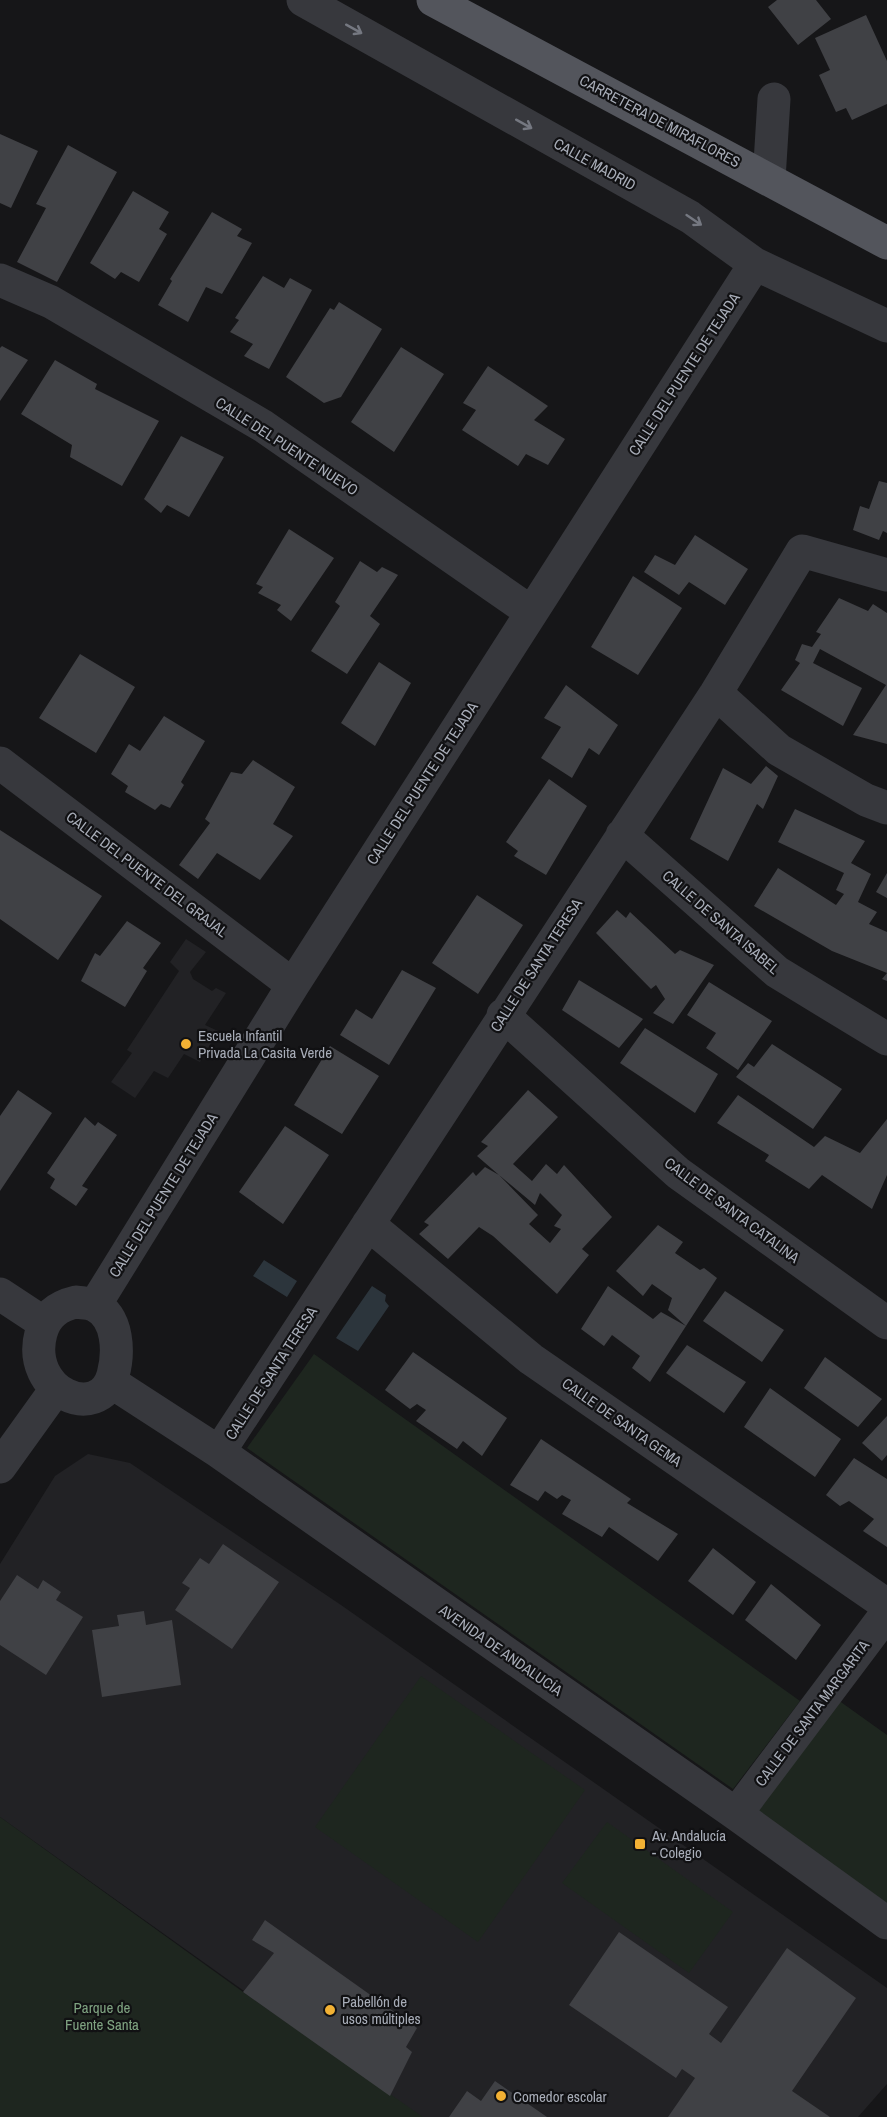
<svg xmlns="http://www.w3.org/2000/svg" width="887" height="2117" viewBox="0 0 887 2117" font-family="'Archivo Narrow',sans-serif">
	<rect width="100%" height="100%" fill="#161618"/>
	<path fill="#222225" d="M186,939L206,952L190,972L193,979L212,991L216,988L226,993L205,1025L218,1031L200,1062L184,1054L168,1078L154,1071L135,1098L111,1082L132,1053L127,1050L179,971L170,962Z
		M88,1454L130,1463L341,1605L887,1988V2084L858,2117H421L0,1817V1564L55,1476Z"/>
	<path fill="#1e261f" d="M314,1354L800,1701L733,1789L247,1448Z
		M421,1676L585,1790L478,1942L315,1827Z
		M838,1700L887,1735V1908L756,1814Z
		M0,1817L243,1992L423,2117H0Z
		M607,1822L733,1912L689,1973L562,1883Z"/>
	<path fill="#2c353c" d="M264,1260L297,1281L287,1297L253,1276Z
		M372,1286L386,1295L385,1301L389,1306L358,1351L336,1338Z"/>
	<path fill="#404145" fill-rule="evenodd" d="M777,0H816L831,19L798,45L768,7Z
		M866,15L887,61V104L852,120L846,108L836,112L819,75L830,70L815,38Z
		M0,134L38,151L11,208L0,203Z
		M68,145L117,172L57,282L17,262L46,208L36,204Z
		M133,191L169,212L159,229L167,234L139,282L121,272L115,279L90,263Z
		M212,212L242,229L237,236L252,243L222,294L206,287L188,322L158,305L172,281L170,279Z
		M263,276L284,288L290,278L312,290L269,369L244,356L253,344L230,332L239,320L235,318Z
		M339,302L382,329L341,397L324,403L286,377L330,308L334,310Z
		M2,346L28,360L0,401V348Z
		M401,347L444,374L394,452L351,422Z
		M55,360L97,384L95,389L159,421L122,486L70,457L72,445L21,414Z
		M488,366L548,406L534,420L565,439L548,465L526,454L518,466L462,430L476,410L463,403Z
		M181,436L224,457L189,517L167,505L161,513L144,499Z
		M879,481L887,483V533L883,531L879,540L853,530L860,506L869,509Z
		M289,529L334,558L291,621L277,610L281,605L258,593L263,587L256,584Z
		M695,535L748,569L725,605L689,582L679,595L644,572L655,555L675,565Z
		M360,561L377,572L382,567L398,575L370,616L380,624L347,674L311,651L340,606L335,602Z
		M633,576L682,608L638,675L591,647Z
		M839,598L868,611L873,604L887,613V744L853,735L886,685L820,649L813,663L862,688L843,726L781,690L800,663L795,660L802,644L812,647L821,634L816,632Z
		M80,654L135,687L96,753L39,718Z
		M379,662L411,683L375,746L341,723Z
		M566,685L618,725L599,755L589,748L572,778L541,758L561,727L544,718Z
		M164,716L205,741L181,782L184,785L170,808L161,804L155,810L125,792L128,786L111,774L129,744L140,751Z
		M253,760L295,787L273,824L293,836L260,880L217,853L198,879L179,865L210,823L205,819L231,772L242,774Z
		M766,766L778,776L763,809L757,804L728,861L690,839L723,768L751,784Z
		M549,779L587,806L546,875L514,856L518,851L506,842Z
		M795,809L865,841L851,863L871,874L858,902L877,912L869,924L887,932V981L882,979L887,973L832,951L754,906L778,868L836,905L844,894L836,890L844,873L778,842Z
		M0,830L102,896L58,960L0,919Z
		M887,873V898L876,892Z
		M477,895L523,925L478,994L432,963Z
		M617,910L626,918L630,912L675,954L680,950L714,965L673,1024L653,1013L665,999L656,985L651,989L596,933Z
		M127,921L161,943L143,968L147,971L125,1007L81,981L95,953L100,956Z
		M402,970L436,988L389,1065L340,1035L356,1009L372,1019Z
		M579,980L643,1019L619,1048L562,1010Z
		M709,982L772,1021L738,1070L706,1048L716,1033L687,1015Z
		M645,1028L718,1074L695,1113L620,1063Z
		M772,1044L842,1089L813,1129L736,1077L748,1063L754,1067Z
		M330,1046L379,1076L342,1134L294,1105Z
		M18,1090L52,1113L0,1191V1116Z
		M528,1090L558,1117L513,1164L532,1181L546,1164L557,1174L564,1165L612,1217L582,1249L589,1255L557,1294L493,1236L479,1227L448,1259L419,1234L429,1225L424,1222L473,1172L476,1176L485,1167L499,1175L477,1156L488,1146L481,1142ZM499,1175L535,1205L540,1193L562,1215L554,1226L561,1229L550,1243L529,1224L538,1215Z
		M738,1095L814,1147L825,1136L860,1153L887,1119V1175L872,1209L822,1175L809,1189L765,1161L769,1155L717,1123Z
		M85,1117L95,1126L98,1122L117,1135L82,1186L88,1189L76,1206L50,1188L55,1179L47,1173Z
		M285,1126L329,1155L283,1224L239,1192Z
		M658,1225L683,1242L675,1253L700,1270L704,1268L717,1278L686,1326L668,1310L672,1298L652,1284L643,1296L616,1271Z
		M608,1286L653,1319L661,1312L686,1326L650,1382L632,1368L640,1356L612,1335L604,1346L581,1329Z
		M725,1291L784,1330L762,1362L703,1321Z
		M687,1345L746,1382L724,1413L666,1373Z
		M413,1352L507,1418L482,1456L463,1441L457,1449L416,1421L426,1410L417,1404L410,1409L385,1390Z
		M825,1357L882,1399L858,1427L804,1388Z
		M770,1388L841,1439L815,1477L744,1427Z
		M887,1416V1455L882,1461L862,1443Z
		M541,1439L631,1499L627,1503L678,1534L658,1561L609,1527L602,1537L562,1514L571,1500L562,1495L557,1499L545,1491L538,1501L510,1485Z
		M854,1458L887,1479V1547L863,1531L874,1519L849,1501L840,1506L826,1495Z
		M223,1544L279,1582L232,1649L175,1610L190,1588L182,1583L200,1558L209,1564Z
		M713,1548L756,1582L733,1615L688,1581Z
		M17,1575L38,1589L43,1580L61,1592L56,1600L83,1617L46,1675L0,1645V1601Z
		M771,1584L821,1625L796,1660L745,1620Z
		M144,1611L146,1625L172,1620L181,1685L102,1697L92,1630L119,1626L117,1615Z
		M265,1920L417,2028L406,2047L412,2052L390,2096L243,1992L274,1953L252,1940Z
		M619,1932L728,2007L709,2034L721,2043L787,1948L856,1998L792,2091L830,2117H668L695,2078L682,2069L676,2078L569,2005Z
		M495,2081L547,2117H449L467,2091L481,2101Z"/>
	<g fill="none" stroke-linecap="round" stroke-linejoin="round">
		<path stroke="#37383d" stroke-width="33" d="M303,0L690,217L755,264L887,326
			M769,179L774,99
			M0,280L51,302L263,426L531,612
			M716,693L779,750L866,800L887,808
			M0,763L293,985
			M622,835L777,972L887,1039
			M503,1015L678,1173L887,1323
			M368,1224L531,1359L887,1605
			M0,1294L44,1323
			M76,1302C82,1303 89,1303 94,1305C119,1317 119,1353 113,1375C99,1424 25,1392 41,1333C46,1314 59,1306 76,1302Z
			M95,1305L293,985L755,264
			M111,1382L219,1452L736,1814L887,1923
			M219,1452L716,693L802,551L887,575
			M0,1467L56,1389
			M736,1814L887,1613"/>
		<path stroke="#53555c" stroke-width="33" d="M433,0L887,243"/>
	</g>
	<defs><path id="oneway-shaft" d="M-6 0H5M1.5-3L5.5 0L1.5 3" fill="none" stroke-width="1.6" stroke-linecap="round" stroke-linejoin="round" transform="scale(1.5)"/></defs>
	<g stroke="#757881">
		<use href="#oneway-shaft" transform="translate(354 29) rotate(29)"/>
		<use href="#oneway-shaft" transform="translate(524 124) rotate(29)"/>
		<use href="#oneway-shaft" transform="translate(694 220) rotate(34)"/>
	</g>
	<g fill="#f2b134" stroke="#111113" stroke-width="2">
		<circle cx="186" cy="1044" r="6"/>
		<rect x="634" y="1838" width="12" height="12" rx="3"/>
		<circle cx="330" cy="2010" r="6"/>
		<circle cx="501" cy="2096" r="6"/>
	</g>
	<g text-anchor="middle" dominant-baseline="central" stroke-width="4.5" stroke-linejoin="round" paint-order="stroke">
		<g font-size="15" fill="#a8adb8" stroke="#111113">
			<text transform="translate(660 121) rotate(28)">CARRETERA DE MIRAFLORES</text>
			<text transform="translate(595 164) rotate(29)">CALLE MADRID</text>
			<text transform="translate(684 374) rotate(-57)">CALLE DEL PUENTE DE TEJADA</text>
			<text transform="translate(287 446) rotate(33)">CALLE DEL PUENTE NUEVO</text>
			<text transform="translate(422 783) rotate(-57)">CALLE DEL PUENTE DE TEJADA</text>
			<text transform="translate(147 874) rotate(37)">CALLE DEL PUENTE DEL GRAJAL</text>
			<text transform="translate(721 922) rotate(41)">CALLE DE SANTA ISABEL</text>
			<text transform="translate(536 965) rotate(-57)">CALLE DE SANTA TERESA</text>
			<text transform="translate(163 1195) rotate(-58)">CALLE DEL PUENTE DE TEJADA</text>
			<text transform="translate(732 1210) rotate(37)">CALLE DE SANTA CATALINA</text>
			<text transform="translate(271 1373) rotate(-57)">CALLE DE SANTA TERESA</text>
			<text transform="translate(622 1422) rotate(35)">CALLE DE SANTA GEMA</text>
			<text transform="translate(501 1650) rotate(35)">AVENIDA DE ANDALUCÍA</text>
			<text transform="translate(812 1713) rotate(-53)">CALLE DE SANTA MARGARITA</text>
		</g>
		<g font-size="15" fill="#a8adb8" stroke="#111113" text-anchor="start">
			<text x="198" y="1035">Escuela Infantil<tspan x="198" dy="17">Privada La Casita Verde</tspan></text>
			<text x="652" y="1835">Av. Andalucía<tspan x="652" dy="17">- Colegio</tspan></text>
			<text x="342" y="2001">Pabellón de<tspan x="342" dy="17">usos múltiples</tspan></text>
			<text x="513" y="2096">Comedor escolar</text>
		</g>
		<g font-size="15" fill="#7fa381" stroke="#111113">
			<text x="102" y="2007">Parque de<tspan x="102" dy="17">Fuente Santa</tspan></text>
		</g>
	</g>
</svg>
